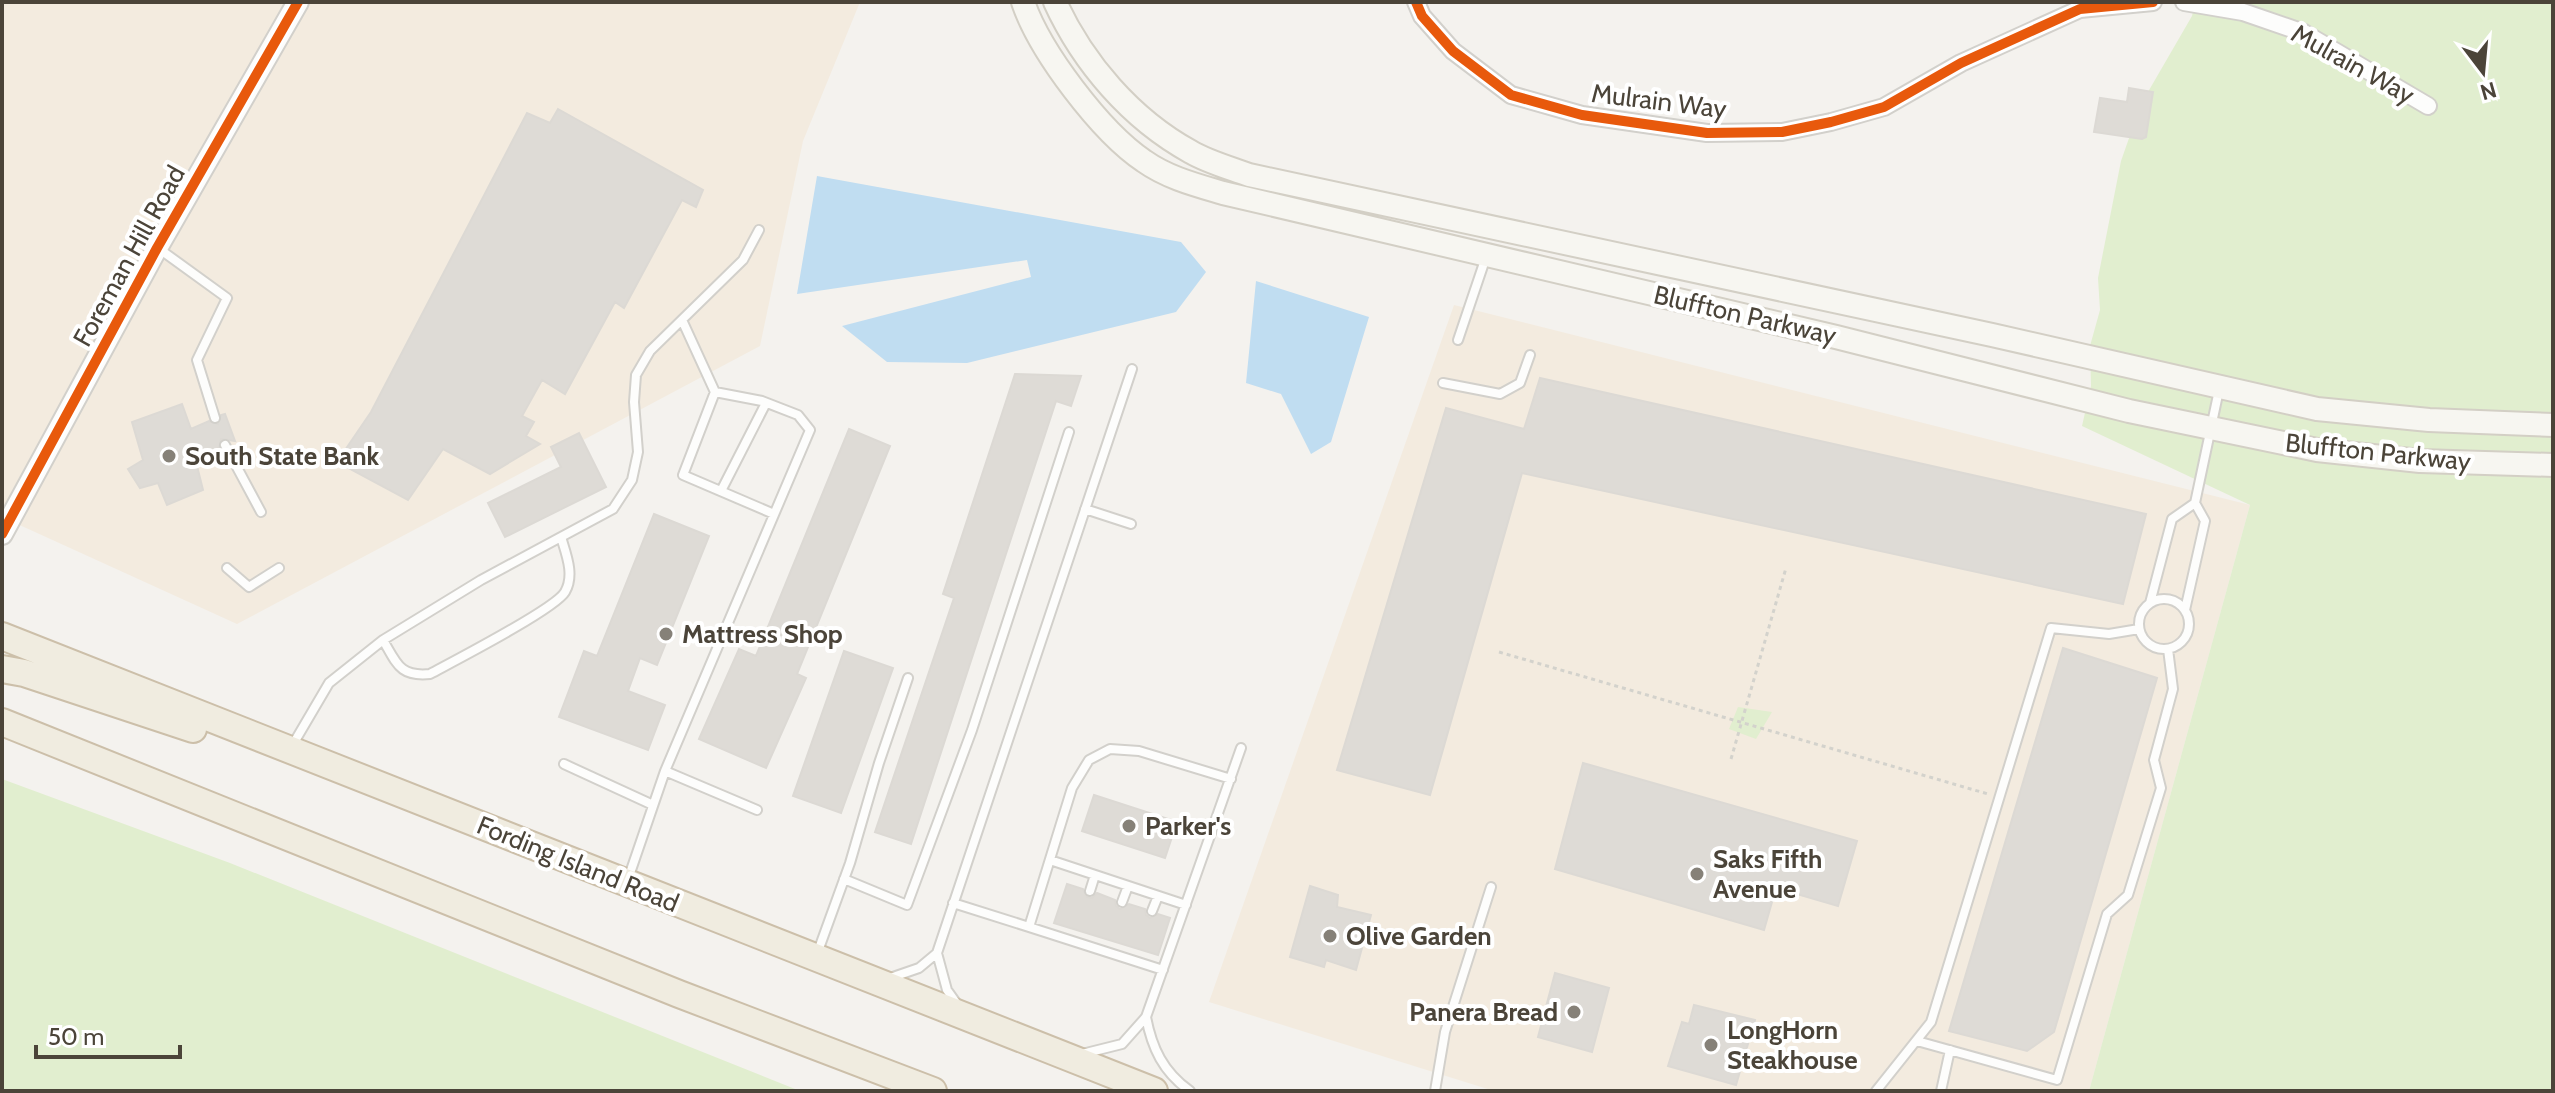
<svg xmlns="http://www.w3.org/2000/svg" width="2555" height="1093" viewBox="0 0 2555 1093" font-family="Cabin,sans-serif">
	<rect width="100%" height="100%" fill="#f4f2ee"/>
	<path fill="#f3ebdf" d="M2,2H860L803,141L760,346L237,624L2,517Z
		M1454,305L2250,505L2089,1091H1494L1209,1002Z"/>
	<path fill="#e1eecf" d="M2195,2H2553V1091H2089L2250,505L2082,426L2091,386L2090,346L2100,310L2098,278L2121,161L2141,104L2192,16Z
		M1738,707L1772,712L1756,739L1729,729Z
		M2,779L230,863L800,1091H2Z"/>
	<path fill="#c0ddf1" d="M817,176L1181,242L1206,272L1176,312L967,363L887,362L842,326L1031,277L1027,260L797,294Z
		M1256,281L1369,317L1331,442L1311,454L1281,394L1246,383Z"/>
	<path fill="#dedbd6" stroke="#dcd9d4" stroke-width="2" d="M2129,88L2153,92L2146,137L2142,139L2094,132L2100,98L2127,102Z
		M558,109L703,190L696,207L682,200L624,308L615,302L565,394L542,380L522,416L534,422L526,436L540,444L490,474L443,449L408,500L337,462L371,412L527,113L550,123Z
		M1015,374L1081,376L1071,406L1056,401L911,844L875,832L954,598L943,594Z
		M1540,378L2146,514L2123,604L1522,473L1430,795L1337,770L1446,408L1524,429Z
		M182,404L191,429L209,421L218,424L221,415L225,414L235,441L221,439L219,448L205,453L208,460L197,466L203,490L167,505L158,483L140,488L128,469L143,460L132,422Z
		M849,429L890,446L797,674L806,678L766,768L699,739L739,649L756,656Z
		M579,433L606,487L505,537L488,503L561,467L551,447Z
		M654,514L709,536L657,665L640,658L628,691L665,705L648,750L559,717L584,651L597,656Z
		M2063,648L2157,678L2054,1032L2027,1051L1949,1031Z
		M844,651L893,668L841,813L793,796Z
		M1583,763L1857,841L1838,906L1776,888L1764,930L1555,869Z
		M1094,795L1177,822L1165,858L1082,831Z
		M1067,884L1083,889L1087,897L1092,898L1097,893L1115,900L1116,906L1120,909L1129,904L1145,909L1146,915L1150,918L1158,914L1170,918L1158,955L1054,923Z
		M1310,886L1338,895L1337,907L1371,915L1356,970L1326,960L1324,967L1290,957Z
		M1555,973L1609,988L1592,1052L1538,1037Z
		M1694,1005L1755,1020L1736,1085L1668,1066L1682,1022L1689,1024Z"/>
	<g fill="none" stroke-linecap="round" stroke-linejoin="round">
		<g stroke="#d2d0cb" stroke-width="12">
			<path id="service" d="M158,248L227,298L197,360L215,418
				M682,320L715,392
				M1458,340L1486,257
				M1443,383L1500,394L1520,383L1530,355
				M225,445L261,512
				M721,491L766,403
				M1085,509L1131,524
				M227,568L249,587L279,568
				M2139 624a25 25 0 1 1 50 0a25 25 0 1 1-50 0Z
				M2150,603L2172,519L2195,503
				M2185,610L2205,521L2195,503L2219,390
				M383,640C397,664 400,677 430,674C454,661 555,609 565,592C575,575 566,554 561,537
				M292,746L329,683L383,640L481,580L613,509L632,480L638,452L634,402L636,375L650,351L743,260L759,230
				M564,764L653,805
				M665,771L757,810
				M1050,860L1186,905
				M628,879L665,771L810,430L798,415L762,401L715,392L683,475L774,514
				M844,879L907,905L972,730L1069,432
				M1090,891L1095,875
				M1122,902L1128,886
				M953,903L1029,927
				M1152,911L1158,896
				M937,953L1132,369
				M817,954L850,863L879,763L908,678
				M1163,970L1029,927L1072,788L1089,760L1110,749L1139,751L1231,779
				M890,978L919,968L937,953L947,990L957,1004
				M1146,1017C1152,1048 1163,1072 1190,1091
				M1917,1041L2057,1080L2107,914L2128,895L2161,788L2154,760L2173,689L2168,649
				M1082,1054L1122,1044L1146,1017L1241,748
				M1435,1091L1445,1032L1491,887
				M1876,1091L1931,1022L2051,628L2109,634L2139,629
				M1941,1091L1950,1050"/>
		</g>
		<g stroke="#d2d0cb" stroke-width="20">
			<path id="minor" d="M1416,2L1422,16L1453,51L1511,95L1582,115L1707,133L1782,132L1831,122L1884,107L1961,63L2080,9L2153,2
				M2184,2L2243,12L2304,33L2428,106"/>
		</g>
		<g stroke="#d2d0cb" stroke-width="24">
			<path id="tertiary" d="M2,534L157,248L298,2"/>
		</g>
		<g stroke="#d3cfc5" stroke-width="26">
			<path id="secondary" d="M1023,2C1040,52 1101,132 1144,161C1168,178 1196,185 1223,193L1836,337L2129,411L2317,450L2420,461L2553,465
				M1055,2C1083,63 1131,119 1191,152C1208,162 1230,168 1249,175L1992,335L2317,409L2429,420L2553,425"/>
		</g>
		<g stroke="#ccbfa9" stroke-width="30">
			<path id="trunk" d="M2,636L1154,1091
				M2,669L24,673L193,729
				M2,722L679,994L933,1091"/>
		</g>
		<path stroke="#d3d2cc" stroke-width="3" stroke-dasharray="4 4" stroke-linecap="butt" d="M1499,652L1988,794
			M1731,759L1786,568"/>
		<use href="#service" stroke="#fdfdfc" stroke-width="8"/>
		<use href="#minor" stroke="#fdfdfc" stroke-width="16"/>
		<use href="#tertiary" stroke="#fdfdfc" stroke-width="20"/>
		<use href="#secondary" stroke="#f7f6f1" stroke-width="22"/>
		<use href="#trunk" stroke="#f0ece0" stroke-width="26"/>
		<g stroke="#fff" stroke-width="15">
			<path id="cycleway" d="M1416,2L1422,16L1453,51L1511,95L1582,115L1707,133L1782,132L1831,122L1884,107L1961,63L2080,9L2153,2
				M2,534L157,248L298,2"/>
		</g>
		<use href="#cycleway" stroke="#e8590c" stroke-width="10"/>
	</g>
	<g fill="#868178" stroke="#fff" stroke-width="3">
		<circle cx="169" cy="456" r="8"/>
		<circle cx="666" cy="634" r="8"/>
		<circle cx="1129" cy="826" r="8"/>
		<circle cx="1697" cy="874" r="8"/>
		<circle cx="1330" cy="936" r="8"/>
		<circle cx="1574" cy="1012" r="8"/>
		<circle cx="1711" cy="1045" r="8"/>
	</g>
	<g text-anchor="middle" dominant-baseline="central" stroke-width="8" stroke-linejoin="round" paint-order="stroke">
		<g font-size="26" fill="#4b4439" stroke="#fff">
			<text transform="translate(2353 64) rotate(29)">Mulrain Way</text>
			<text transform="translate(1659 101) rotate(7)">Mulrain Way</text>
			<text transform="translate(129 256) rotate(-61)">Foreman Hill Road</text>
			<text transform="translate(1745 315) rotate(13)">Bluffton Parkway</text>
			<text transform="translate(2378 452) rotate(6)">Bluffton Parkway</text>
			<text transform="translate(578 864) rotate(22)">Fording Island Road</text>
		</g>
		<g font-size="26" font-weight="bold" fill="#4b4439" stroke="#fff" text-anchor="start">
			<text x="185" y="456">South State Bank</text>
			<text x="682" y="634">Mattress Shop</text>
			<text x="1145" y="826">Parker's</text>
			<text x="1713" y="859">Saks Fifth<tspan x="1713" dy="30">Avenue</tspan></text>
			<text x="1346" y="936">Olive Garden</text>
			<text x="1558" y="1012" text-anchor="end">Panera Bread</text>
			<text x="1727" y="1030">LongHorn<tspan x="1727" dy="30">Steakhouse</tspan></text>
		</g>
	</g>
	<rect width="2555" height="1093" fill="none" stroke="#4b4439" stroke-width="8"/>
	<g transform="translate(2483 72) rotate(164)" stroke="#ffffff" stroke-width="6" paint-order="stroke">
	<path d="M0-6L14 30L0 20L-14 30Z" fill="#4b4439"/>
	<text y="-12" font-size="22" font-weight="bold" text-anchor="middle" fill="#4b4439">N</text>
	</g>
	<path d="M36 1045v12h144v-12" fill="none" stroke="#4b4439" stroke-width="4"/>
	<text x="48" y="1045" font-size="24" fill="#4b4439" stroke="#ffffff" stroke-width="6" paint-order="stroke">50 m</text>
</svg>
